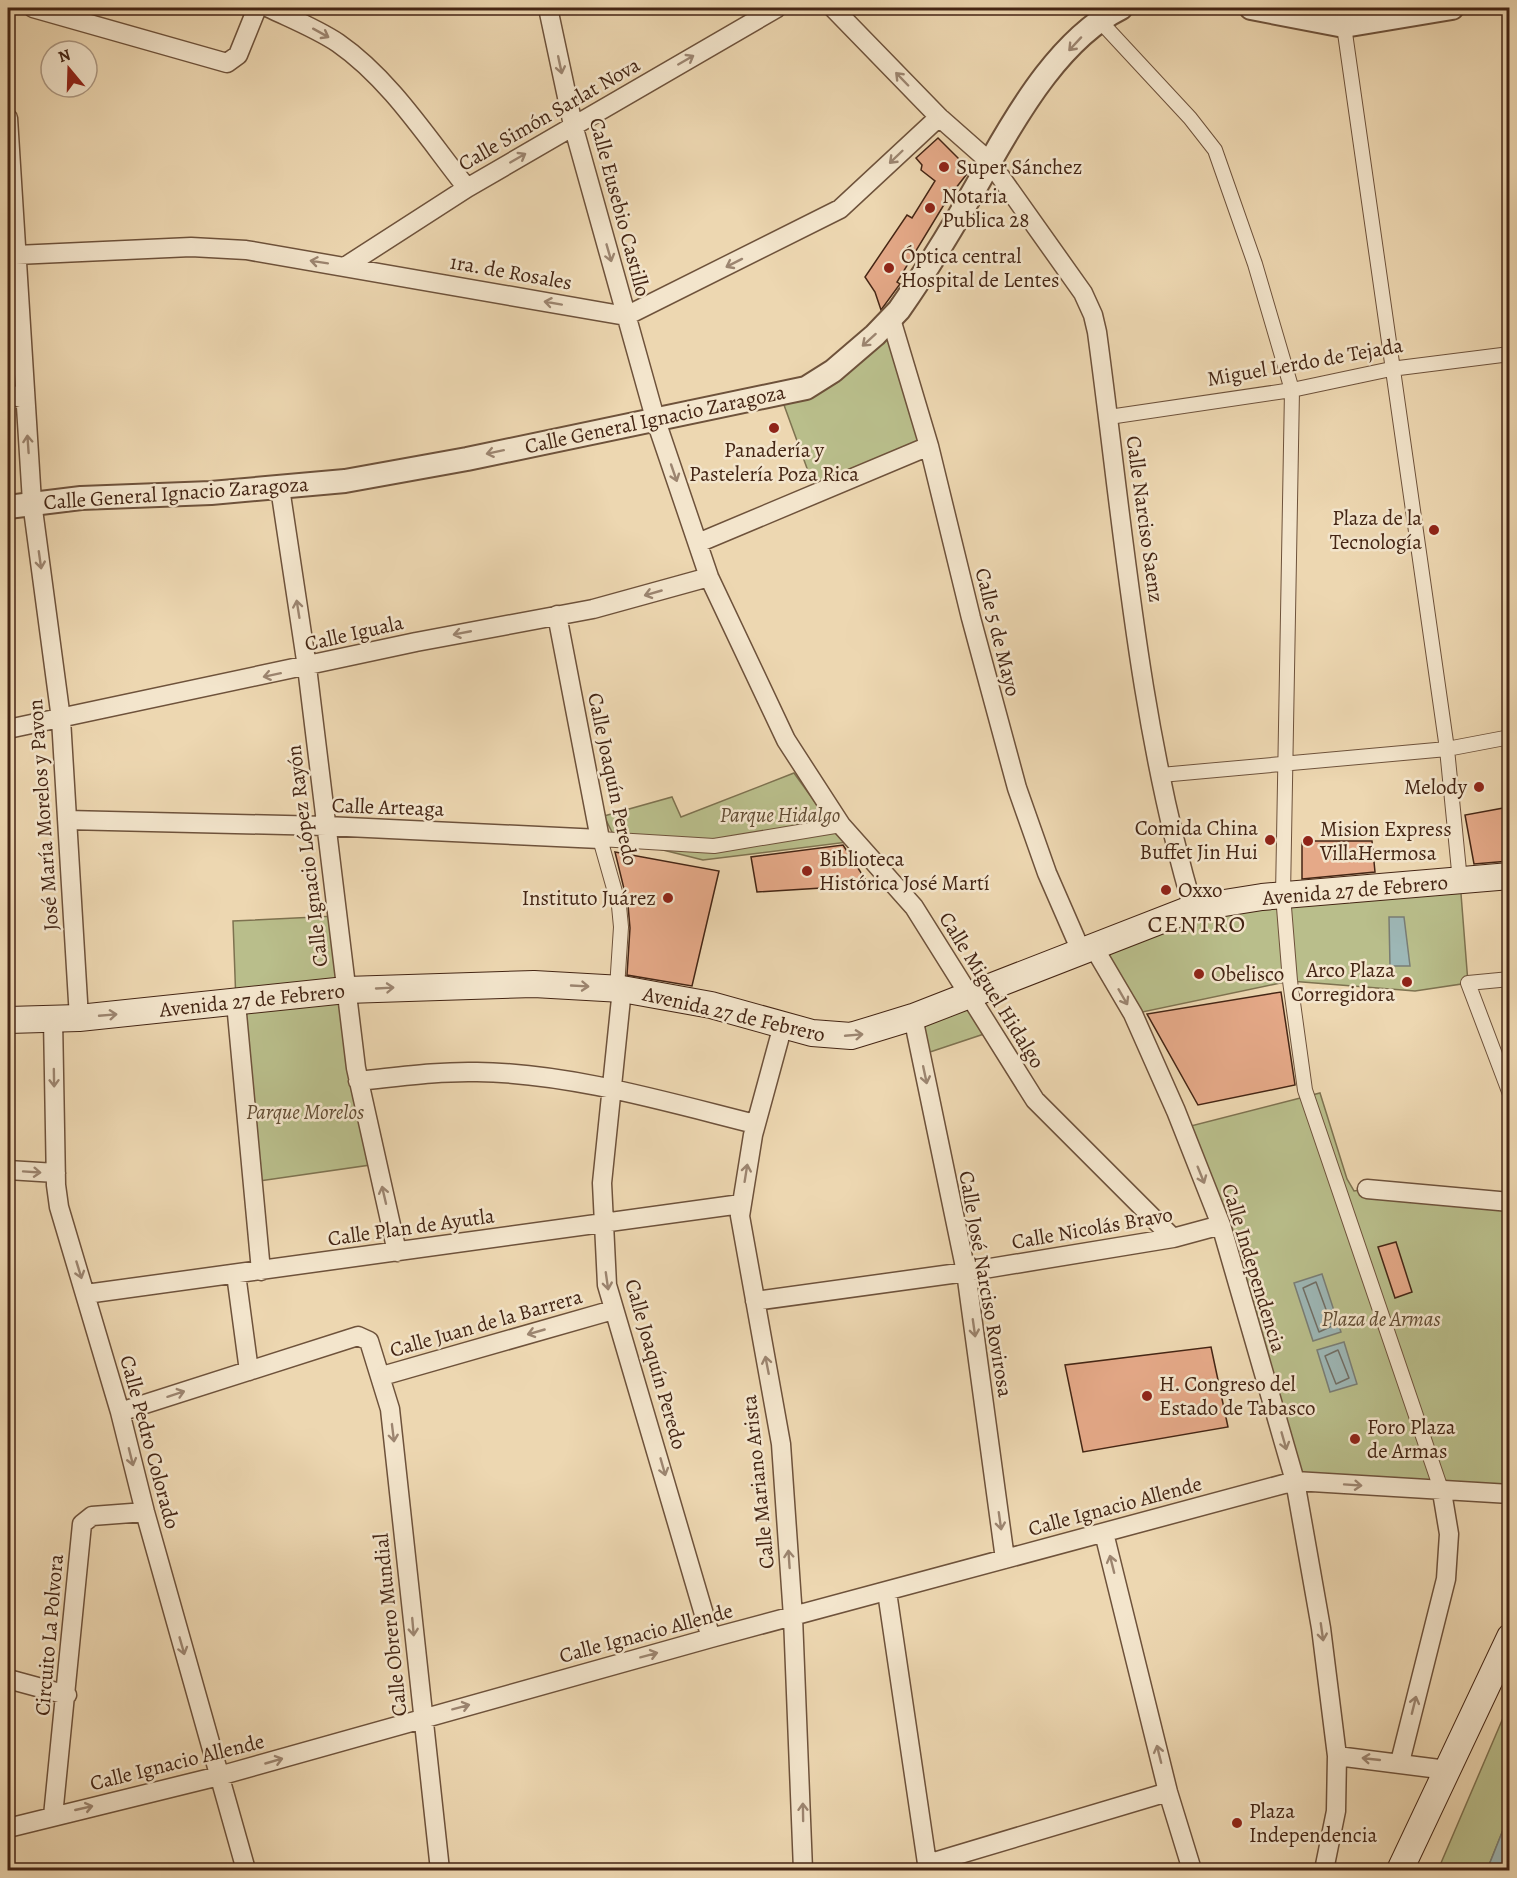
<svg xmlns="http://www.w3.org/2000/svg" width="1517" height="1878" viewBox="0 0 1517 1878" font-family="Alegreya,serif">
	<rect width="100%" height="100%" fill="#edd7b1"/>
	<filter id="stains"><feTurbulence type="fractalNoise" baseFrequency=".00333" numOctaves="4"/><feColorMatrix values="0 0 0 0 .2 0 0 0 0 .09 0 0 0 0 .02 0 0 0 .5 -.17"/></filter>
	<radialGradient id="worn" r=".72"><stop offset=".6" stop-color="#630" stop-opacity="0"/><stop offset="1" stop-color="#630" stop-opacity=".3"/></radialGradient>
	<path fill="#b9be8b" stroke="#7e7250" stroke-width="1.5" d="M891,319L929,446L816,493L780,394Z
		M794,773L830,823L848,842L703,860L615,838L604,816L672,797L681,817Z
		M1460,881L1468,983L1415,991L1290,981L1133,1014L1093,946L1193,908Z
		M336,916L377,1164L252,1182L236,1003L233,921Z
		M969,995L990,1032L921,1055L913,1017Z
		M1320,1093L1347,1179L1354,1191L1367,1189L1509,1202V1494L1295,1481L1183,1128Z
		M1509,1704V1815L1487,1870H1438Z"/>
	<path fill="#9db7b6" stroke="#797d75" stroke-width="1.5" d="M1389,917H1404L1410,966H1390Z
		M1322,1274L1341,1332L1313,1341L1294,1283Z
		M1344,1342L1357,1384L1330,1392L1317,1350Z
		M1509,1815V1870H1487Z"/>
	<g fill="none" stroke-linecap="round" stroke-linejoin="round">
		<path stroke="#706e65" stroke-width="1.5" d="M1316,1282L1332,1326L1319,1332L1303,1288Z
			M1338,1350L1349,1378L1336,1384L1325,1356Z"/>
	</g>
	<path fill="#e5a988" stroke="#442514" stroke-width="1.5" d="M938,138L970,170L948,198L897,282L900,284L881,310L875,292L865,277L907,215L912,218L935,181L921,170L922,165L916,158Z
		M1509,807V861L1474,864L1465,815Z
		M1302,841H1372L1375,872L1302,879Z
		M843,845L869,885L757,892L751,857Z
		M615,852L719,871L692,986L627,975L630,928L628,905Z
		M1281,992L1295,1085L1198,1105L1147,1014Z
		M1396,1242L1412,1292L1395,1298L1378,1247Z
		M1211,1347L1228,1427L1083,1452L1065,1365Z"/>
	<g fill="none" stroke-linecap="round" stroke-linejoin="round">
		<g stroke="#6e523b" stroke-width="16">
			<path id="pedestrian" d="M1099,20L1190,118L1215,150L1255,264L1292,390L1283,895L1290,981L1305,1090L1442,1492
				M1344,26L1447,749L1460,881
				M1109,417L1292,390L1391,369L1510,354
				M1161,775L1447,749L1510,737
				M1510,979L1468,983L1510,1094
				M617,988L621,927L619,906L600,839L714,846L841,825"/>
		</g>
		<g stroke="#6e523b" stroke-width="21">
			<path id="minor" d="M33,8L227,63L238,55L257,8
				M269,8C292,19 317,29 338,43C390,79 428,139 467,188
				M548,8L573,125L655,418L709,577L786,740L841,825L914,907L1035,1100L1173,1238
				M833,8L939,117L990,162L1083,293L1093,315L1097,332C1123,523 1138,723 1193,908
				M8,118L32,502L61,719L79,1018
				M16,255L191,247L246,250L626,316L840,209L939,117
				M346,266L467,188L777,8
				M891,319L929,446L971,618L1017,788L1047,873L1081,951
				M8,394L25,399
				M280,488L307,667L356,1068L397,1252
				M698,543L929,446
				M8,729L416,642L593,609L709,577
				M67,820L326,826L600,839L557,615
				M1093,946L1133,1014L1176,1111L1221,1225L1295,1481L1321,1628L1337,1756L1336,1811L1324,1870
				M622,989L602,1183L607,1285L711,1638
				M236,1003L261,1271
				M913,1017L966,1272L1005,1559
				M53,1019L56,1185L59,1207L120,1412L145,1512L246,1870
				M783,1025L753,1135L740,1216L781,1444L793,1617L803,1870
				M358,1081C398,1077 437,1071 477,1072C569,1073 667,1102 755,1124
				M8,1170L56,1173
				M1367,1189L1510,1202
				M236,1274L249,1371
				M86,1294L741,1204
				M755,1301L966,1272L1173,1238L1221,1225
				M382,1376L613,1310
				M120,1412L358,1336L369,1341L390,1409L440,1870
				M1104,1533L1168,1792L1192,1870
				M887,1592L928,1870
				M8,1679L67,1695
				M1337,1756L1447,1770
				M1400,1762L1446,1579L1449,1534L1442,1492
				M53,1816L82,1524L92,1516L145,1512
				M8,1828L219,1776L711,1638L1295,1481L1510,1494
				M927,1864L1168,1792"/>
		</g>
		<g stroke="#6e523b" stroke-width="26">
			<path id="tertiary" d="M1251,8L1344,26L1452,8
				M8,507L81,498L211,493L345,481L467,459L806,388L833,371L875,335L899,310C932,263 962,212 990,162C1021,107 1063,37 1121,8"/>
		</g>
		<g stroke="#442514" stroke-width="28">
			<path id="secondary" d="M8,1020L79,1018L346,990L534,984L622,989L711,1005L812,1033L851,1036L913,1017L1193,908L1262,897L1510,876
				M1400,1870L1510,1637"/>
		</g>
		<use href="#pedestrian" stroke="#f3e5cc" stroke-width="14"/>
		<use href="#minor" stroke="#f3e5cc" stroke-width="18"/>
		<use href="#tertiary" stroke="#f3e5cc" stroke-width="22"/>
		<use href="#secondary" stroke="#f3e5cc" stroke-width="26"/>
	</g>
	<defs><path id="oneway-shaft" d="M-6 0H5M1.5-3L5.5 0L1.5 3" fill="none" stroke-width="1.6" stroke-linecap="round" stroke-linejoin="round" transform="scale(1.5)"/></defs>
	<g stroke="#9c8570">
		<use href="#oneway-shaft" transform="translate(321 33) rotate(29)"/>
		<use href="#oneway-shaft" transform="translate(1075 44) rotate(133)"/>
		<use href="#oneway-shaft" transform="translate(686 60) rotate(-30)"/>
		<use href="#oneway-shaft" transform="translate(560 65) rotate(78)"/>
		<use href="#oneway-shaft" transform="translate(902 79) rotate(-134)"/>
		<use href="#oneway-shaft" transform="translate(896 157) rotate(136)"/>
		<use href="#oneway-shaft" transform="translate(518 158) rotate(-30)"/>
		<use href="#oneway-shaft" transform="translate(609 253) rotate(74)"/>
		<use href="#oneway-shaft" transform="translate(319 262) rotate(-171)"/>
		<use href="#oneway-shaft" transform="translate(734 263) rotate(153)"/>
		<use href="#oneway-shaft" transform="translate(553 303) rotate(-170)"/>
		<use href="#oneway-shaft" transform="translate(869 340) rotate(138)"/>
		<use href="#oneway-shaft" transform="translate(28 444) rotate(-94)"/>
		<use href="#oneway-shaft" transform="translate(495 452) rotate(168)"/>
		<use href="#oneway-shaft" transform="translate(674 473) rotate(71)"/>
		<use href="#oneway-shaft" transform="translate(40 560) rotate(82)"/>
		<use href="#oneway-shaft" transform="translate(653 593) rotate(164)"/>
		<use href="#oneway-shaft" transform="translate(298 609) rotate(-99)"/>
		<use href="#oneway-shaft" transform="translate(462 633) rotate(169)"/>
		<use href="#oneway-shaft" transform="translate(272 675) rotate(168)"/>
		<use href="#oneway-shaft" transform="translate(580 986) rotate(3)"/>
		<use href="#oneway-shaft" transform="translate(385 988) rotate(-3)"/>
		<use href="#oneway-shaft" transform="translate(1123 997) rotate(60)"/>
		<use href="#oneway-shaft" transform="translate(108 1015) rotate(-5)"/>
		<use href="#oneway-shaft" transform="translate(854 1035) rotate(-5)"/>
		<use href="#oneway-shaft" transform="translate(925 1075) rotate(78)"/>
		<use href="#oneway-shaft" transform="translate(54 1078) rotate(89)"/>
		<use href="#oneway-shaft" transform="translate(32 1172) rotate(4)"/>
		<use href="#oneway-shaft" transform="translate(746 1173) rotate(-81)"/>
		<use href="#oneway-shaft" transform="translate(1201 1175) rotate(68)"/>
		<use href="#oneway-shaft" transform="translate(384 1195) rotate(-103)"/>
		<use href="#oneway-shaft" transform="translate(79 1270) rotate(73)"/>
		<use href="#oneway-shaft" transform="translate(607 1281) rotate(82)"/>
		<use href="#oneway-shaft" transform="translate(974 1328) rotate(82)"/>
		<use href="#oneway-shaft" transform="translate(536 1332) rotate(164)"/>
		<use href="#oneway-shaft" transform="translate(767 1365) rotate(-101)"/>
		<use href="#oneway-shaft" transform="translate(176 1394) rotate(-18)"/>
		<use href="#oneway-shaft" transform="translate(393 1433) rotate(83)"/>
		<use href="#oneway-shaft" transform="translate(1284 1441) rotate(74)"/>
		<use href="#oneway-shaft" transform="translate(131 1457) rotate(76)"/>
		<use href="#oneway-shaft" transform="translate(663 1467) rotate(74)"/>
		<use href="#oneway-shaft" transform="translate(1353 1485) rotate(4)"/>
		<use href="#oneway-shaft" transform="translate(1000 1521) rotate(82)"/>
		<use href="#oneway-shaft" transform="translate(789 1559) rotate(-94)"/>
		<use href="#oneway-shaft" transform="translate(1112 1564) rotate(-104)"/>
		<use href="#oneway-shaft" transform="translate(413 1627) rotate(85)"/>
		<use href="#oneway-shaft" transform="translate(1322 1632) rotate(82)"/>
		<use href="#oneway-shaft" transform="translate(182 1646) rotate(74)"/>
		<use href="#oneway-shaft" transform="translate(649 1655) rotate(-15)"/>
		<use href="#oneway-shaft" transform="translate(1414 1705) rotate(-76)"/>
		<use href="#oneway-shaft" transform="translate(461 1707) rotate(-15)"/>
		<use href="#oneway-shaft" transform="translate(1159 1754) rotate(-104)"/>
		<use href="#oneway-shaft" transform="translate(1371 1759) rotate(-174)"/>
		<use href="#oneway-shaft" transform="translate(274 1761) rotate(-16)"/>
		<use href="#oneway-shaft" transform="translate(84 1808) rotate(-13)"/>
		<use href="#oneway-shaft" transform="translate(803 1812) rotate(-91)"/>
	</g>
	<g fill="#8f2418" stroke="#f3e5cc" stroke-width="2">
		<circle cx="944" cy="167" r="6"/>
		<circle cx="930" cy="208" r="6"/>
		<circle cx="889" cy="268" r="6"/>
		<circle cx="774" cy="428" r="6"/>
		<circle cx="1434" cy="530" r="6"/>
		<circle cx="1479" cy="787" r="6"/>
		<circle cx="1270" cy="840" r="6"/>
		<circle cx="1308" cy="841" r="6"/>
		<circle cx="807" cy="871" r="6"/>
		<circle cx="1166" cy="890" r="6"/>
		<circle cx="668" cy="898" r="6"/>
		<circle cx="1199" cy="974" r="6"/>
		<circle cx="1407" cy="982" r="6"/>
		<circle cx="1147" cy="1396" r="6"/>
		<circle cx="1355" cy="1439" r="6"/>
		<circle cx="1237" cy="1823" r="6"/>
	</g>
	<g text-anchor="middle" dominant-baseline="central" stroke-width="5" stroke-linejoin="round" paint-order="stroke">
		<g font-size="21" fill="#442514" stroke="#f3e5cc">
			<text transform="translate(549 114) rotate(-30)">Calle Simón Sarlat Nova</text>
			<text transform="translate(620 207) rotate(75)">Calle Eusebio Castillo</text>
			<text transform="translate(511 272) rotate(10)">1ra. de Rosales</text>
			<text transform="translate(1305 362) rotate(-10)">Miguel Lerdo de Tejada</text>
			<text transform="translate(655 419) rotate(-12)">Calle General Ignacio Zaragoza</text>
			<text transform="translate(176 493) rotate(-4)">Calle General Ignacio Zaragoza</text>
			<text transform="translate(1145 519) rotate(82)">Calle Narciso Saenz</text>
			<text transform="translate(998 632) rotate(76)">Calle 5 de Mayo</text>
			<text transform="translate(354 633) rotate(-13)">Calle Iguala</text>
			<text transform="translate(613 779) rotate(78)">Calle Joaquín Peredo</text>
			<text transform="translate(388 807) rotate(2)">Calle Arteaga</text>
			<text transform="translate(43 815) rotate(-94)">José María Morelos y Pavon</text>
			<text transform="translate(307 856) rotate(-97)">Calle Ignacio López Rayón</text>
			<text transform="translate(1355 890) rotate(-5)">Avenida 27 de Febrero</text>
			<text transform="translate(992 990) rotate(58)">Calle Miguel Hidalgo</text>
			<text transform="translate(252 1000) rotate(-6)">Avenida 27 de Febrero</text>
			<text transform="translate(734 1014) rotate(13)">Avenida 27 de Febrero</text>
			<text transform="translate(411 1227) rotate(-8)">Calle Plan de Ayutla</text>
			<text transform="translate(1092 1228) rotate(-10)">Calle Nicolás Bravo</text>
			<text transform="translate(1254 1268) rotate(73)">Calle Independencia</text>
			<text transform="translate(986 1284) rotate(80)">Calle José Narciso Rovirosa</text>
			<text transform="translate(486 1323) rotate(-16)">Calle Juan de la Barrera</text>
			<text transform="translate(656 1364) rotate(74)">Calle Joaquín Peredo</text>
			<text transform="translate(150 1442) rotate(75)">Calle Pedro Colorado</text>
			<text transform="translate(758 1482) rotate(-96)">Calle Mariano Arista</text>
			<text transform="translate(1115 1506) rotate(-15)">Calle Ignacio Allende</text>
			<text transform="translate(390 1625) rotate(-96)">Calle Obrero Mundial</text>
			<text transform="translate(646 1633) rotate(-15)">Calle Ignacio Allende</text>
			<text transform="translate(49 1635) rotate(-85)">Circuito La Polvora</text>
			<text transform="translate(177 1762) rotate(-14)">Calle Ignacio Allende</text>
		</g>
		<g font-size="21" fill="#442514" stroke="#f3e5cc" text-anchor="start">
			<text x="956" y="167">Super Sánchez</text>
			<text x="942" y="196">Notaria<tspan x="942" dy="24">Publica 28</tspan></text>
			<text x="901" y="256">Óptica central<tspan x="901" dy="24">Hospital de Lentes</tspan></text>
			<text x="774" y="450" text-anchor="middle">Panadería y<tspan x="774" dy="24">Pastelería Poza Rica</tspan></text>
			<text x="1422" y="518" text-anchor="end">Plaza de la<tspan x="1422" dy="24">Tecnología</tspan></text>
			<text x="1467" y="787" text-anchor="end">Melody</text>
			<text x="1258" y="828" text-anchor="end">Comida China<tspan x="1258" dy="24">Buffet Jin Hui</tspan></text>
			<text x="1320" y="829">Mision Express<tspan x="1320" dy="24">VillaHermosa</tspan></text>
			<text x="819" y="859">Biblioteca<tspan x="819" dy="24">Histórica José Martí</tspan></text>
			<text x="1178" y="890">Oxxo</text>
			<text x="656" y="898" text-anchor="end">Instituto Juárez</text>
			<text x="1395" y="970" text-anchor="end">Arco Plaza<tspan x="1395" dy="24">Corregidora</tspan></text>
			<text x="1211" y="974">Obelisco</text>
			<text x="1159" y="1384">H. Congreso del<tspan x="1159" dy="24">Estado de Tabasco</tspan></text>
			<text x="1367" y="1427">Foro Plaza<tspan x="1367" dy="24">de Armas</tspan></text>
			<text x="1249" y="1811">Plaza<tspan x="1249" dy="24">Independencia</tspan></text>
		</g>
		<g font-size="21" font-style="italic" fill="#614b32" stroke="#f3e5cc">
			<text x="780" y="815">Parque Hidalgo</text>
			<text x="305" y="1112">Parque Morelos</text>
			<text x="1381" y="1319">Plaza de Armas</text>
		</g>
		<g font-size="24" letter-spacing="1.5" fill="#442514" stroke="#f3e5cc">
			<text x="1197" y="924">CENTRO</text>
		</g>
	</g>
	<rect width="1517" height="1878" fill="none" stroke="#edd7b1" stroke-width="30"/>
	<rect x="9" y="9" width="1499" height="1860" fill="none" stroke="#442514" stroke-width="3"/>
	<rect x="15" y="15" width="1487" height="1848" fill="none" stroke="#442514" stroke-width="1.5"/>
	<g transform="translate(69 69) rotate(341)"><circle r="28" fill="#f3e5cc" stroke="#ad9882" stroke-width="1.5"/>
	<path d="M0-4.5L10 22L0 15L-10 22Z" fill="#8f2418"/>
	<text y="-9" font-size="16" font-weight="bold" text-anchor="middle" fill="#442514">N</text>
	</g>
	<rect width="100%" height="100%" filter="url(#stains)"/>
	<rect width="100%" height="100%" fill="url(#worn)"/>
</svg>
